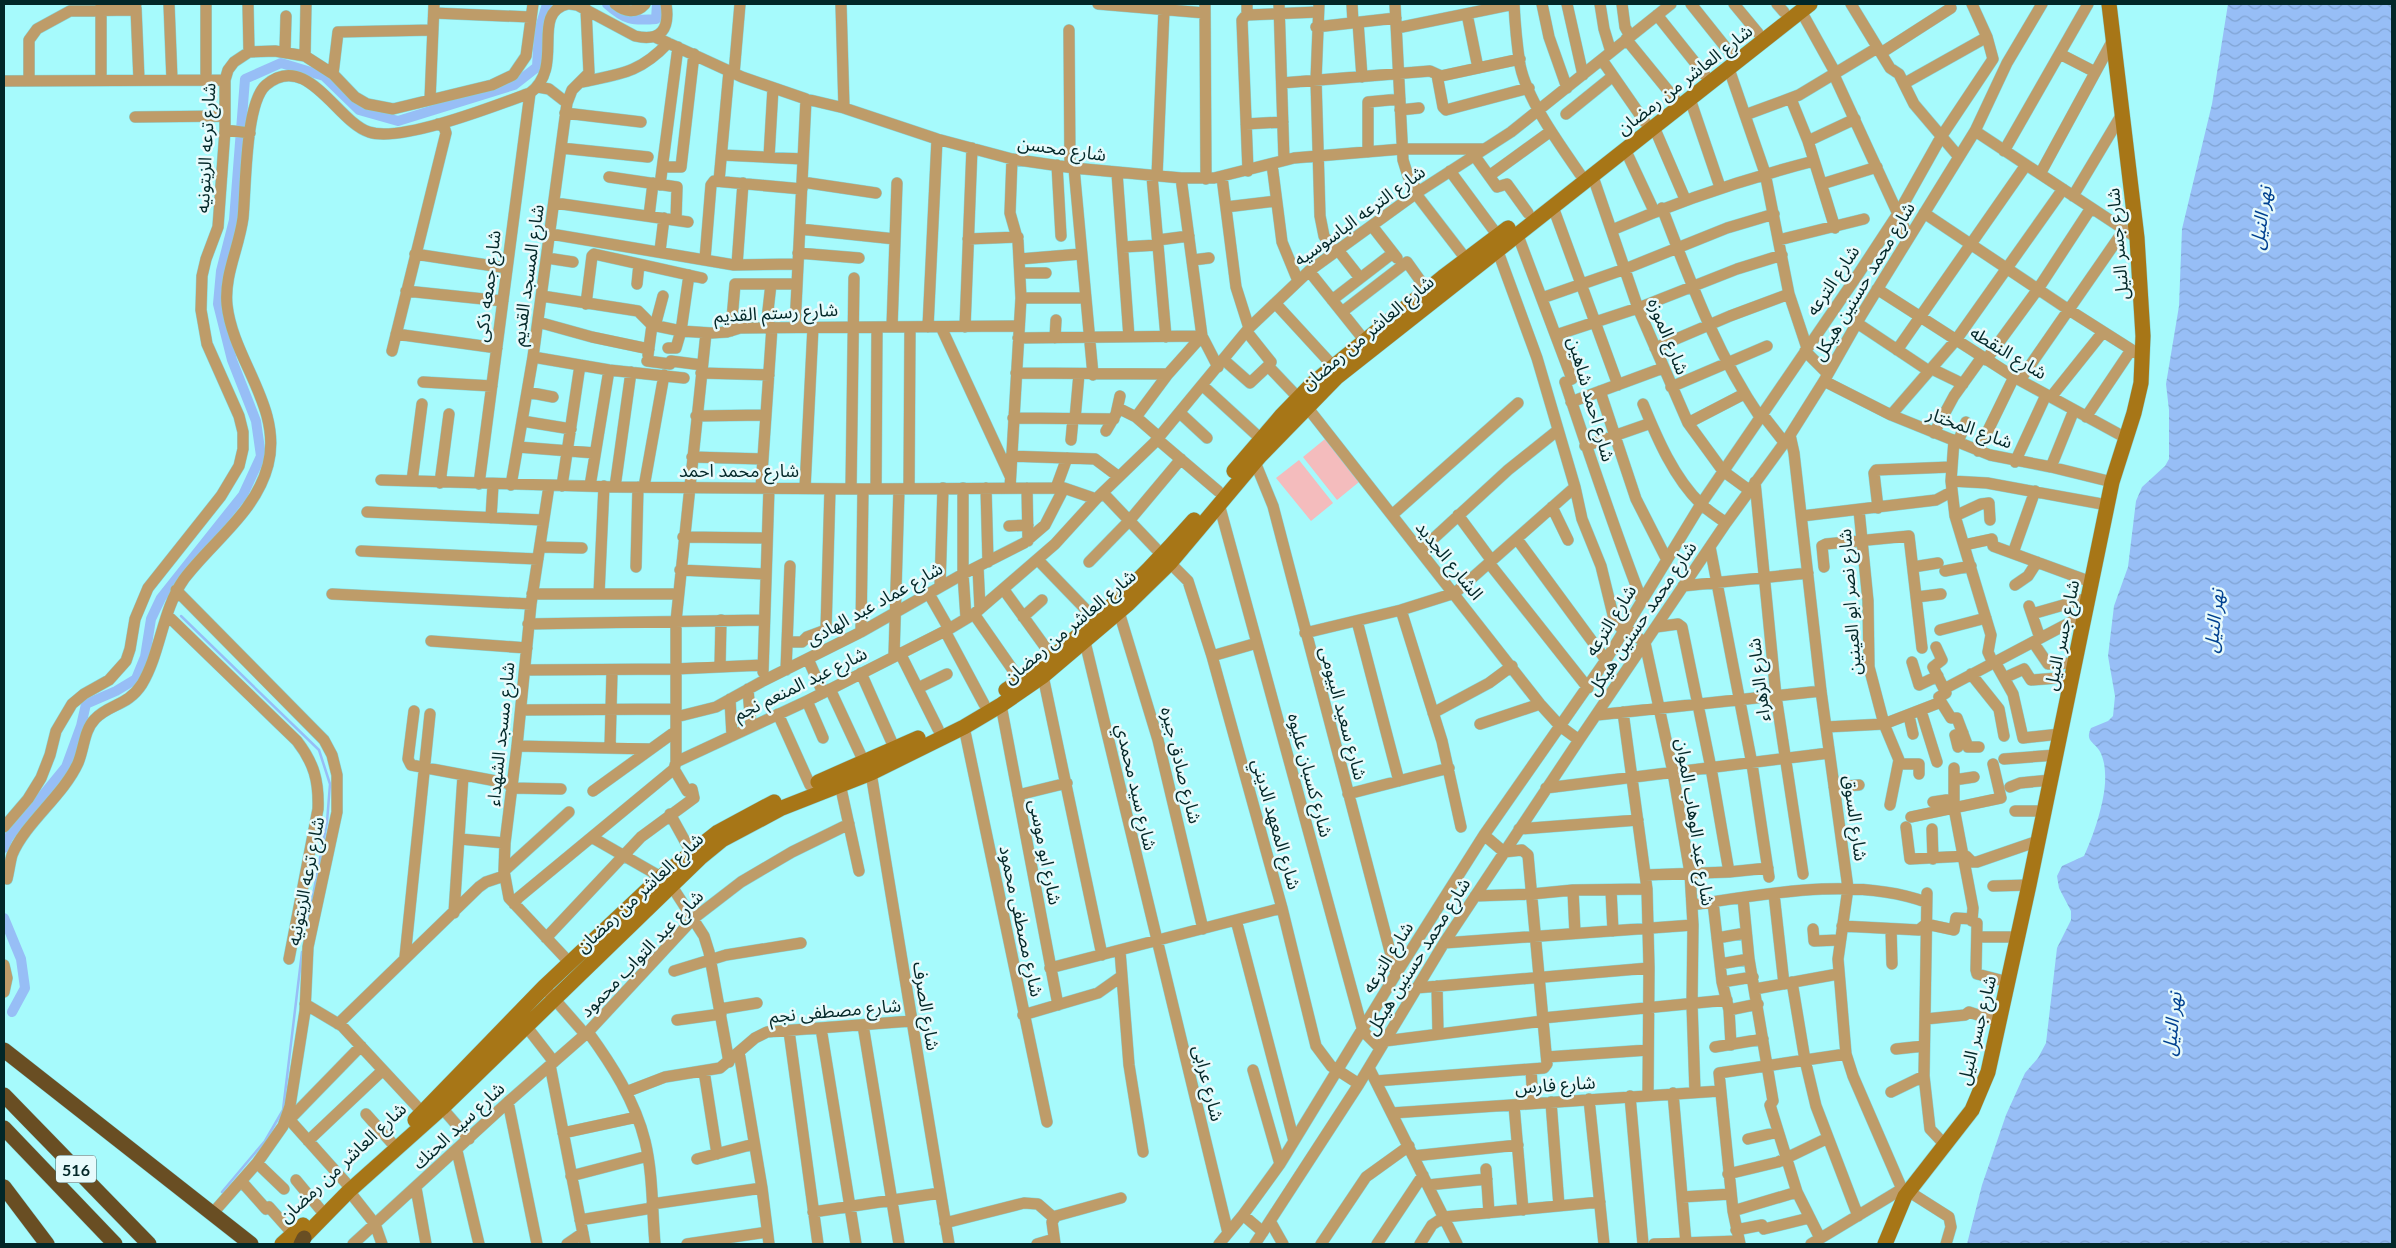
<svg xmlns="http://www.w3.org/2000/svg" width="2396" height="1248" viewBox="0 0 2396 1248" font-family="Lato,'Noto Sans Arabic',sans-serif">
	<defs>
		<pattern id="water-waves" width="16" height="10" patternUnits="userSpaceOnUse" patternTransform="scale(1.25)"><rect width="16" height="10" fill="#97bef6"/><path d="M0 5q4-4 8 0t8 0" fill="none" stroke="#80a3d3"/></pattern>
	</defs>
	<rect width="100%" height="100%" fill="#a6fafc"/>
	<path fill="#f4bcbd" d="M1325,439L1359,482L1337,500L1303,457Z
		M1299,460L1333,503L1311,521L1276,478Z"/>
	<path fill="url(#water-waves)" d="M2228,4H2392V1244H1967L1982,1185L2006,1115L2025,1073L2038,1058L2046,1043L2057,948L2071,920V911L2059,888L2057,876L2062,866L2084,856C2094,835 2107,796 2105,773C2105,766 2103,756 2099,750C2093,741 2085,741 2091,728L2108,721L2113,716L2115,696L2108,656L2114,606L2128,567L2136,501L2142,487L2165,466L2169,459V410L2166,384L2179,306L2182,229L2212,104Z"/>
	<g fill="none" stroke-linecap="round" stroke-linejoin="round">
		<path stroke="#97bef6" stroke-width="2.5" d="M181,616L319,750L330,784L327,822L307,927
			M222,1192L265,1141L283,1110L302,952"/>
		<path stroke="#97bef6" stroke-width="10" d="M607,4C625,20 632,21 656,19L657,4
			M4,848L8,838L66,767L81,726L86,704L116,691L136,679L145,657L151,619L161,598L243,495L261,456L256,421L232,360L218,304L221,271L234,220L245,79L281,63L324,76L359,110L398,121L514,85L537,67L539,31L547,4
			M4,918L21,959L25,988L12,1012"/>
		<g stroke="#88d4d6" stroke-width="12">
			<path id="street" d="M169,4L172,80
				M248,4L249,52
				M570,4L577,5L635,36C661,42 670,29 666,4
				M615,4C625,12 636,14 645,4
				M841,4L844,108
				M1098,4L1205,13
				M1205,4L1206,179
				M1247,4V14L1242,20L1248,171
				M1279,4L1284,160
				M1319,4L1316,80L1320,216L1324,236L1335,252
				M1352,4L1353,23
				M1395,4L1403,160L1408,176L1418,192
				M1514,4C1515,24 1517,45 1520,65C1527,100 1560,145 1580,174
				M1542,4L1549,37L1567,88
				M1567,4L1583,75
				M1600,4L1604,29L1611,52
				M1622,4L1625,27L1630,36
				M1691,4L1731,54
				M1734,4L1758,33
				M1777,4L1784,12
				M1851,4L1890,68L1899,74L1914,104L1959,157
				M136,8L139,80
				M1801,11L1836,74
				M434,13L530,17
				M1467,14L1478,68
				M1247,15L1318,12
				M1657,15L1705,75
				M1358,22L1362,77
				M1316,27L1396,18
				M1397,28L1514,4
				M1069,30L1070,167
				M655,37L742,77L806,99L844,108L937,139L1012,159L1074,168L1181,178H1214L1294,158L1402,149H1483
				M1626,39L1675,99
				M285,51L286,16
				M1881,53L1951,8
				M2060,54L2095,72
				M305,56L306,4
				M1602,60L1645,122
				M1729,69L1765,173L1789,294L1807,348
				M333,74L338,32L433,30
				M734,74L740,4
				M1437,75L1443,107L1446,110L1529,88
				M1834,75L1909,238
				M29,80V40L37,29L70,11L132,10L136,4
				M101,80V4
				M206,80V4
				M4,81L225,80
				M582,82C620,74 640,73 668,43
				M1282,83L1430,71L1441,76L1520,59
				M1905,83L1987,37
				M1690,99L1720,187
				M1791,99L1808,141L1835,228
				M430,100L434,4
				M567,103L572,90L589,73L586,9
				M1400,110L1419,108
				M565,113L641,122
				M1566,114L1613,76
				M1745,115L1799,95L1877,48
				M135,117L225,116
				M1246,124L1283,122
				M1654,127L1685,199
				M225,130L250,133
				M1975,131L2137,238
				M1808,141L1855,119
				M561,148L648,157
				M1625,149L1654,211
				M2004,151L2088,4
				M1368,152V102L1400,99
				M722,155L803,159
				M1474,155L1497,187L1507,184L1528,213
				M769,157L773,88
				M1272,164L1282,242L1298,281
				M1057,165L1061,236
				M663,167H681L694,54
				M1074,168L1093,375
				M1450,171L1498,236
				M1117,173L1129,337
				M1592,174L1638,308L1688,423L1723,471L1749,490
				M2040,174L2114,38
				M1152,176L1166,337
				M1157,176L1164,10
				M1489,176L1551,131
				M609,177L677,187L676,220
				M1222,177L1236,287L1249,328
				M1181,178L1202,336L1218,367
				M719,181L729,71
				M802,182L876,193
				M1822,184L1877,167
				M660,185L678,47
				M1416,194L1466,259
				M2073,196L2122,114
				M555,203L688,222
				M1226,207L1276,201
				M1553,207L1618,385
				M1662,208C1690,280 1716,353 1760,417
				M1924,213L2069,310L2143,357
				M649,216L653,183
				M1372,226L1397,258
				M800,229L895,239
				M1612,230C1678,201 1744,179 1814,161
				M1517,233L1572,379L1565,382C1589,454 1614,529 1642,601
				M551,234L734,265L797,264
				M968,239L1018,237
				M1158,240L1189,236
				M1779,240L1864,219
				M1123,247L1158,245
				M1497,249L1537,358L1575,487L1582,519L1601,566L1614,619L1624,632
				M1338,250L1360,278
				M660,251L664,218
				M798,253L859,258
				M415,254L507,268
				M547,258L573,262
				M705,259L711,185L714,181L802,189
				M1020,259L1081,254
				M1193,260L1209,258
				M737,265L743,183
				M1309,271L1365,341
				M1021,273H1046
				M637,284L639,264
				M1877,289L2014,377L2126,438
				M406,291L503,301
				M542,296L638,311L652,325L681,331L711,333L727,332L740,328L1019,326
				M1021,298H1086
				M1542,298L1625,269L1727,228L1774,214
				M1332,300L1393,253
				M586,304L592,256L594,254L702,278
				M1276,304L1333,366
				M1342,312L1407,262L1427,290
				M538,322L592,337L649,349
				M1857,323L1929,371
				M655,326L663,296
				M795,327L806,99
				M892,327L897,183
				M928,327L937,139
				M941,327L1010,476
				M965,327L972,148
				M766,328L771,284
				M731,331L735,284H796
				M1247,332L1271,362L1269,367L1307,407L1540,704L1560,726L1579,740
				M396,334L497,348
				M1556,335L1638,308L1737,269L1782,255
				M1018,338L1202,336L1168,374L1136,417
				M1055,338L1056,320
				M668,348H676L681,331L689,275
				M1655,348L1730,316L1789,294
				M1897,350L2026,165
				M392,351L446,133L444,127L438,124
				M1805,351L1828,374
				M648,355L652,325
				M533,357L609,370L684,378
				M1224,360L1250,383L1268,366
				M1986,360L2038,289L2091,208
				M647,361L670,364L671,361L702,365
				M1932,369L1963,384
				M701,373L769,375
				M1016,373L1168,374
				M2020,380L2124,230
				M1824,381L1891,415L1990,455L2051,467L2112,482
				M423,382L492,386
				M1202,385L1261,439
				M1671,387L1767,346
				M1600,391L1636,499L1667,560
				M527,392L553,397
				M2051,397L2103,332
				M1571,402L1663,368
				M1643,404C1657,438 1674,478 1701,504C1708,511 1718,517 1726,523
				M1118,408L1136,417L1159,437
				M1180,413L1207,438
				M1762,414L1784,442
				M1891,415L1956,340L2063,189
				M696,416L766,415
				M2086,417L2131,350
				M1013,418L1114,419
				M1075,419L1079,374
				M522,421L571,429
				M1688,423L1744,394
				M1106,431L1116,414L1120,396
				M1934,433L1954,396L1982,357
				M1790,435L1794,453L1821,691L1848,888L1838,959L1846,1054L1853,1076L1905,1196
				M1157,439L1218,491
				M1071,440L1073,419
				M1954,440L1951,481L1955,516L1991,635L1988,652L1993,663
				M1958,442L1966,422
				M1585,446L1651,423
				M518,447L595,453
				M1978,451L2014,377
				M1011,456L1095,459L1119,477
				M692,457L763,459
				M1255,462L1273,506L1396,974
				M2015,462L2046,395
				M2051,467L2074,410
				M381,480L615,487L863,489L1064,488L1096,499
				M412,481L422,404
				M1951,481L1987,483L2107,505
				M1755,482L1776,696L1803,874
				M440,483L449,414
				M479,484L530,93
				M511,485L533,357L567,103L549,89L538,87
				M549,486L531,604L517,746L505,843L504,871L509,898L570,963
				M562,486L580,365
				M590,486L609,370
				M615,487L631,372
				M644,487L664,375
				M761,488L772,327
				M805,488L813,327
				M963,488V574L966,618
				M986,488L988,562
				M1010,488L1021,298L1018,241L1010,213L1012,159
				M1027,488L1028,541
				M1056,488L1067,458
				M851,489L854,278
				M876,489L877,327
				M909,489L910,327
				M1103,493L1162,555
				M1219,504L1363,1031L1380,1048
				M1552,507L1568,540
				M1878,508L1874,473L1876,470L1951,467
				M1859,510L1868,601L1869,667L1884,724L1899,760L1890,805
				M367,512L543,520
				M1392,515L1518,403
				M1458,515L1492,561
				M1802,516L1936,500L1951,492
				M1955,516L1981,504L1989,503L1990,520
				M491,518L493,485
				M1009,526L1028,525
				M683,537L766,538
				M1517,539L1606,660
				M1964,545L1992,539L1993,546L2091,582
				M540,547L582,548
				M1710,547L1752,764L1769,877
				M1421,550L1508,470L1558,430
				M361,551L538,559
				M2013,553L2035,491
				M1038,560L1095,619
				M1089,562L1129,521L1181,459
				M1170,563L1188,581L1212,656L1282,908L1316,1046L1331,1066L1359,1084
				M1489,563L1588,688
				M636,567L638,487
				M978,567L980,609
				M1824,567L1822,546L1826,544L1909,536L1922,648
				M1913,567L1938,563
				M680,570L764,574
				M1945,571L1971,566
				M2015,585L2028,576L2037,562
				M1683,586L1808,573
				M940,587L943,488
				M176,590L324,740L332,755L337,775V812L308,947L305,1011L290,1106L283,1126L257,1163L212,1214
				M1004,590L1051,655
				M332,594L531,604
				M532,594H678
				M599,594L604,486
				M929,594L949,629
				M1917,597L1941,594
				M2029,606L2040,638
				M1401,610L1442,741L1461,827
				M1119,612L1158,740L1203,929
				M974,614L1020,680
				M2032,614L2088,598
				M167,615L297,741C314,763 319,781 318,809L289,959
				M1023,617L1042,600
				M1357,621L1399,781
				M528,624L763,620
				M1656,627L1678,624L1682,627L1711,768L1729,872
				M1626,628L1645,643L1673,772L1690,873L1693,925L1692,1004L1695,1092
				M1940,630L1986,618
				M945,631L984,704
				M861,632L863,489
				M1305,633L1401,610L1455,593L1575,487
				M431,641L527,648
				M787,642H802L807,637L826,630L830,489
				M1085,642L1228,1233
				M2033,642L2048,664L2074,663
				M1936,647L1942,660L1933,667L1944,689
				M900,653L938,729
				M894,656L899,489
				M1212,656L1257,643
				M808,659L823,693
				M1912,662L1919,685L1938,676
				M1995,662L2013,694L2023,738L2060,734
				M720,667L721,620
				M525,670L675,669L763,665
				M786,670L790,566
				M763,672L769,488
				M861,673L897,754
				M1971,674L1999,709L2004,736
				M1043,676L1102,955
				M2004,678L2024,669L2031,680L2071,677
				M918,688L947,674
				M748,689L751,727
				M830,689L864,762
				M730,699L732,736
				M807,701L823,738
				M1941,702L1951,718H1957L1968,747H1979
				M1001,705L1058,1005
				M521,710L675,709
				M414,711L408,759L411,765L512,784
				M1921,711L1937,762
				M1623,712L1647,889L1649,968L1648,1095
				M1433,713L1489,683L1512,666
				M778,714L810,785
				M1597,715L1821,691
				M1909,716L1913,734
				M676,717L716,707L763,681L861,632L963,574L1024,543L1045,525L1064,488
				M1480,724L1540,704
				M964,727L1047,1122
				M1826,727L1884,724L1941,702L1939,697L1946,693L1944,689L2084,615
				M517,746L651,749
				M1958,747L1955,735L1963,733
				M610,748L612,671
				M2004,759L2056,755
				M676,762L807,701L949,629L974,614L1055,544L1096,499L1154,443L1249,328L1309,271L1418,192L1511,132L1671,4
				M1899,764H1919V774
				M1954,768V808L1973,908L1972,921L1977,923L1976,970L1977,974L2008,982
				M871,773L949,1244
				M1954,780L1974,777
				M840,784L859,871
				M1834,787L1859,785
				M2010,787L2020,783L2051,780
				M511,788L561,789
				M1546,788L1829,753
				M593,791L676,731
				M1348,794L1449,768
				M1018,795L1067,783
				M1933,802L1953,799
				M2015,811H2045
				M670,814L691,852
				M1911,817L2001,798L1993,764
				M4,827L28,799L41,778L50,755L56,731L72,704L84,694L109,680L126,661L130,649L135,619L148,588L221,496L239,466L243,449V432L239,416L207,344L201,310L202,276L206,259L218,227L225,130V80L228,70L234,62L249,52L275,51L305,56L333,74L355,97L367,104L393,109L492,85L513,75L526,56L533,4
				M1906,827L1910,859L1966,856L1972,862H1977L2038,841
				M1519,829L1638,820
				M1932,829L1933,859
				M1484,835L1504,852L1522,850L1528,855L1547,1064L1544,1068L1531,1069L1533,1103
				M593,838L661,877
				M460,839L505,843
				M504,871L569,812
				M1645,875L1729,872L1768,868
				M7,879C9,871 10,862 12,855C25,823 63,796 78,763C84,749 84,730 95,719C109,704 128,706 142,684C161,652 162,610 184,579C212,542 256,512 268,465C283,408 233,360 227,305C224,275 239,248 243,218C246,188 245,103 266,85C307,50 337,122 369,132C401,143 497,105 530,93C566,66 529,13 568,4
				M671,885L704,936L709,952L729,1062
				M1993,886L2029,885
				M1573,890L1575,933
				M1611,890L1613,931
				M1927,893L1924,1076L1930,1129L1946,1146
				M1774,894L1784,984
				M1475,896L1532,894L1573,890L1647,889
				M1743,898L1749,959L1772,1095L1773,1101L1770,1105L1797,1192L1820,1238
				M1713,902L1722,982L1729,1010L1731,1045
				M514,904L518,898L674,769L676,762V621L706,333
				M1692,905C1766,894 1854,876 1926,902
				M454,913L463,776
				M1236,920L1294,1141
				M1842,926L1919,930L1926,924L1954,930L1956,918L1972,919
				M1813,929L1814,941L1839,940
				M1891,929L1892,964
				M1978,937H2018
				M546,938L641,837L694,798L692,789L687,791L674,769
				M1717,938L1746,933
				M1444,943L1693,925
				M1120,951L1129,1065L1143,1152
				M405,957L430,714
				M1720,964L1749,959
				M4,965L7,978L4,992
				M1050,968L1282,908
				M674,971L726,955L801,943
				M1722,982L1753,977
				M1792,982L1805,1060L1816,1106L1858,1216
				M1437,986L1438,1033
				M1416,988L1649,968
				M1755,989L1838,974
				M550,994L585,1034
				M305,1004L342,1026L422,1112
				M720,1009L757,1003
				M1729,1010L1758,1004
				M1023,1015L1098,993L1122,976
				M1543,1018L1727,1000
				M1926,1019L1965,1015L1969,1012L1999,1022
				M677,1020L721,1014
				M338,1024L479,887L486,882L504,876
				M863,1025L899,1244
				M526,1026L554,1062
				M821,1028L856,1244
				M789,1031L818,1244
				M588,1032C612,1065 635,1101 645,1141C653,1174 652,1210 655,1244
				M1385,1041L1543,1021
				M1715,1047L1763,1039
				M1896,1049L1924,1046
				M739,1052L762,1188L769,1244
				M1547,1057L1648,1050
				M550,1065L585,1244
				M1369,1068L1457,1244
				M1253,1070L1280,1164
				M704,1071L717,1154
				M1376,1081L1531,1069
				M626,1092L665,1077L720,1068L755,1038L767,1032L911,1021
				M1891,1092L1924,1076
				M1673,1093L1686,1243
				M1630,1096L1643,1244
				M1589,1099L1604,1244
				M508,1102L537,1244
				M1551,1102L1559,1206
				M1514,1105L1523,1210
				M442,1108L469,1139
				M1392,1113L1720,1091
				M366,1114L391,1142
				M287,1117L347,1184
				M289,1120L361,1046
				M563,1133L637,1117
				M1748,1139L1778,1132
				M308,1141L383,1070
				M457,1151L479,1244
				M1413,1156L1518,1145
				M697,1159L754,1144
				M257,1163L284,1189
				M1486,1169L1489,1213
				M1728,1174L1778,1162L1828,1138
				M571,1176L648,1156
				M296,1180L320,1209
				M242,1182L266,1209L269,1207L293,1234
				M1428,1185L1487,1179
				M416,1188L426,1244
				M349,1191L375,1224L382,1244
				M1908,1191L1949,1217L1951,1227L1946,1244
				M1682,1197L1731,1194
				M652,1204L762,1188
				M1733,1211L1797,1192
				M813,1212L940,1193
				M1243,1215L1263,1232
				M580,1220L652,1208
				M1270,1221L1283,1244
				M945,1223L1024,1203L1038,1204L1054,1218
				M1736,1230L1762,1225L1764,1229L1809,1218
				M353,1244L508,1102L588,1032L693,919L741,882L792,852L849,824
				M567,1244L583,1233
				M687,1244L767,1232
				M1037,1244L1054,1239
				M1055,1244L1052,1222L1056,1216L1121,1198
				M1219,1244L1243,1215L1280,1164L1396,974L1484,835L1606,660L1701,504L1859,273L1899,212L1941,137L1993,59L1987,37L1972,4
				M1255,1244L1359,1084L1444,943L1579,740L1726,523L1790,435L1824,381L1862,314L1975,131L2007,63L2042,4
				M1321,1244L1366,1177L1409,1146
				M1377,1244L1423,1175
				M1420,1244L1432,1225L1444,1217L1600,1202
				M1654,1244L1738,1241
				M1740,1244L1733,1211L1719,1073L1846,1054
				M1811,1244L1902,1189"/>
		</g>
		<g stroke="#88d4d6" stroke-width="16">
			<path id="secondary" d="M1234,471L1282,415L1313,383L1443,277L1508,228
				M1006,690C1074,646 1141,580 1194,520
				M818,782L918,738
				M415,1120L544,987L661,877L718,832L774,802
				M282,1244L303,1225
				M297,1244L349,1191L442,1108L700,858L722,840L782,808L871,773L964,727L1001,705L1043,676L1128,604L1170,563L1260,456L1337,377L1810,4
				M1885,1244L1905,1196L1972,1110L1988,1072L2029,885L2112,482L2134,413L2141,383L2143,336L2137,238L2109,4"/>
		</g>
		<g stroke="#88d4d6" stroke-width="16">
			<path id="highway" d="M4,1050L251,1244
				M4,1095L149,1244
				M4,1128L115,1244
				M4,1187L47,1244
				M301,1244L304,1238"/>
		</g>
		<use href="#street" stroke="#be9c69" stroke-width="11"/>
		<use href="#secondary" stroke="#a77617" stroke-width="15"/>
		<use href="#highway" stroke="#694e23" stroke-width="15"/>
	</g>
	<g text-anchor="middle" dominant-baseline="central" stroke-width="5" stroke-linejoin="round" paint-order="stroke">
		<rect fill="#e7fafb" stroke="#476667" stroke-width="1" x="56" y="1155.5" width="40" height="27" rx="4"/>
		<g font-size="16" font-weight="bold" fill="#022728">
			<text x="76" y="1169">516</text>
		</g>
		<g font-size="18" fill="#022728" stroke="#e7fafb">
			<text transform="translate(1684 79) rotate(-38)">شارع العاشر من رمضان</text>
			<text transform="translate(205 148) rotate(-87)">شارع ترعه الزيتونيه</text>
			<text transform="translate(1062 148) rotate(8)">شارع محسن</text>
			<text transform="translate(1359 215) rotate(-36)">شارع الترعه الباسوسيه</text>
			<text transform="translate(2117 244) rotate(-95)">شارع جسر النيل</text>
			<text transform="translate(527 275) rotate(-82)">شارع المسجد القديم</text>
			<text transform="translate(1832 280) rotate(-56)">شارع الترعه</text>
			<text transform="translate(1863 281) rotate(-59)">شارع محمد حسنين هيكل</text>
			<text transform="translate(487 286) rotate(-83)">شارع جمعه ذكى</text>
			<text transform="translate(776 312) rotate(-3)">شارع رستم القديم</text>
			<text transform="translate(1367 332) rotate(-40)">شارع العاشر من رمضان</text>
			<text transform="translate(1669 336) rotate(68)">شارع الموزه</text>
			<text transform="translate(2009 352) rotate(31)">شارع النقطه</text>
			<text transform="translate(1592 399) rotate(74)">شارع احمد شاهين</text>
			<text transform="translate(1970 427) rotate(20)">شارع المختار</text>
			<text x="739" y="470">شارع محمد احمد</text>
			<text transform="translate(1450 560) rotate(51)">الشارع الجديد</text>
			<text transform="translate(1849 602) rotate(-94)">شارع نصر ابو العينين</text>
			<text transform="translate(874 603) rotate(-29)">شارع عماد عبد الهادى</text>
			<text transform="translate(1641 618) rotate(-56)">شارع محمد حسنين هيكل</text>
			<text transform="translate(1610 620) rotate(-58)">شارع الترعه</text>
			<text transform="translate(1069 626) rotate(-40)">شارع العاشر من رمضان</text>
			<text transform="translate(2061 635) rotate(-78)">شارع جسر النيل</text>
			<text transform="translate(1758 680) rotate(-97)">شارع الزهراء</text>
			<text transform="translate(800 683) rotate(-26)">شارع عبد المنعم نجم</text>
			<text transform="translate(1344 713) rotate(75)">شارع سعيد البيومى</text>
			<text transform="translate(500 734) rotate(-84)">شارع مسجد الشهداء</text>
			<text transform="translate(1182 765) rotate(76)">شارع صادق جيره</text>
			<text transform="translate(1311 775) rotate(75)">شارع كسبان عليوه</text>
			<text transform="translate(1137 787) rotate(77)">شارع سيد محمدي</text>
			<text transform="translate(1856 818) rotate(82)">شارع السوق</text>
			<text transform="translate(1696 822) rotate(81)">شارع عبد الوهاب الموان</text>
			<text transform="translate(1277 824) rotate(74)">شارع المعهد الديني</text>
			<text transform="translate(1046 852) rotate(79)">شارع ابو موسى</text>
			<text transform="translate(305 881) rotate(-79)">شارع ترعه الزيتونيه</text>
			<text transform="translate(639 892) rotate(-43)">شارع العاشر من رمضان</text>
			<text transform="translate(1022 921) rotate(78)">شارع مصطفى محمود</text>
			<text transform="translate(641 953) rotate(-46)">شارع عبد التواب محمود</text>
			<text transform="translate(1417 956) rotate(-58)">شارع محمد حسنين هيكل</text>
			<text transform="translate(1387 957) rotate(-58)">شارع الترعه</text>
			<text transform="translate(927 1006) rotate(81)">شارع الصرف</text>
			<text transform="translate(835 1010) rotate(-5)">شارع مصطفى نجم</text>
			<text transform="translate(1976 1030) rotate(-76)">شارع جسر النيل</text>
			<text transform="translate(1209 1083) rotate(76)">شارع عرابى</text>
			<text transform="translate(1555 1084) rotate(-4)">شارع فارس</text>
			<text transform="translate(458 1125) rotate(-43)">شارع سيد الحنك</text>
			<text transform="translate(342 1162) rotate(-43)">شارع العاشر من رمضان</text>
		</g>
		<g font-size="19" font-style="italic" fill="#004190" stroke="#e7fafb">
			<text transform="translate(2260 218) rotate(-82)">نهر النيل</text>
			<text transform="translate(2213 621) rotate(-84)">نهر النيل</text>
			<text transform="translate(2171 1024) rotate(-84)">نهر النيل</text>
		</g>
	</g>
	<rect width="2396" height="1248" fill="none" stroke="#022728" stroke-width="10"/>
</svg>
